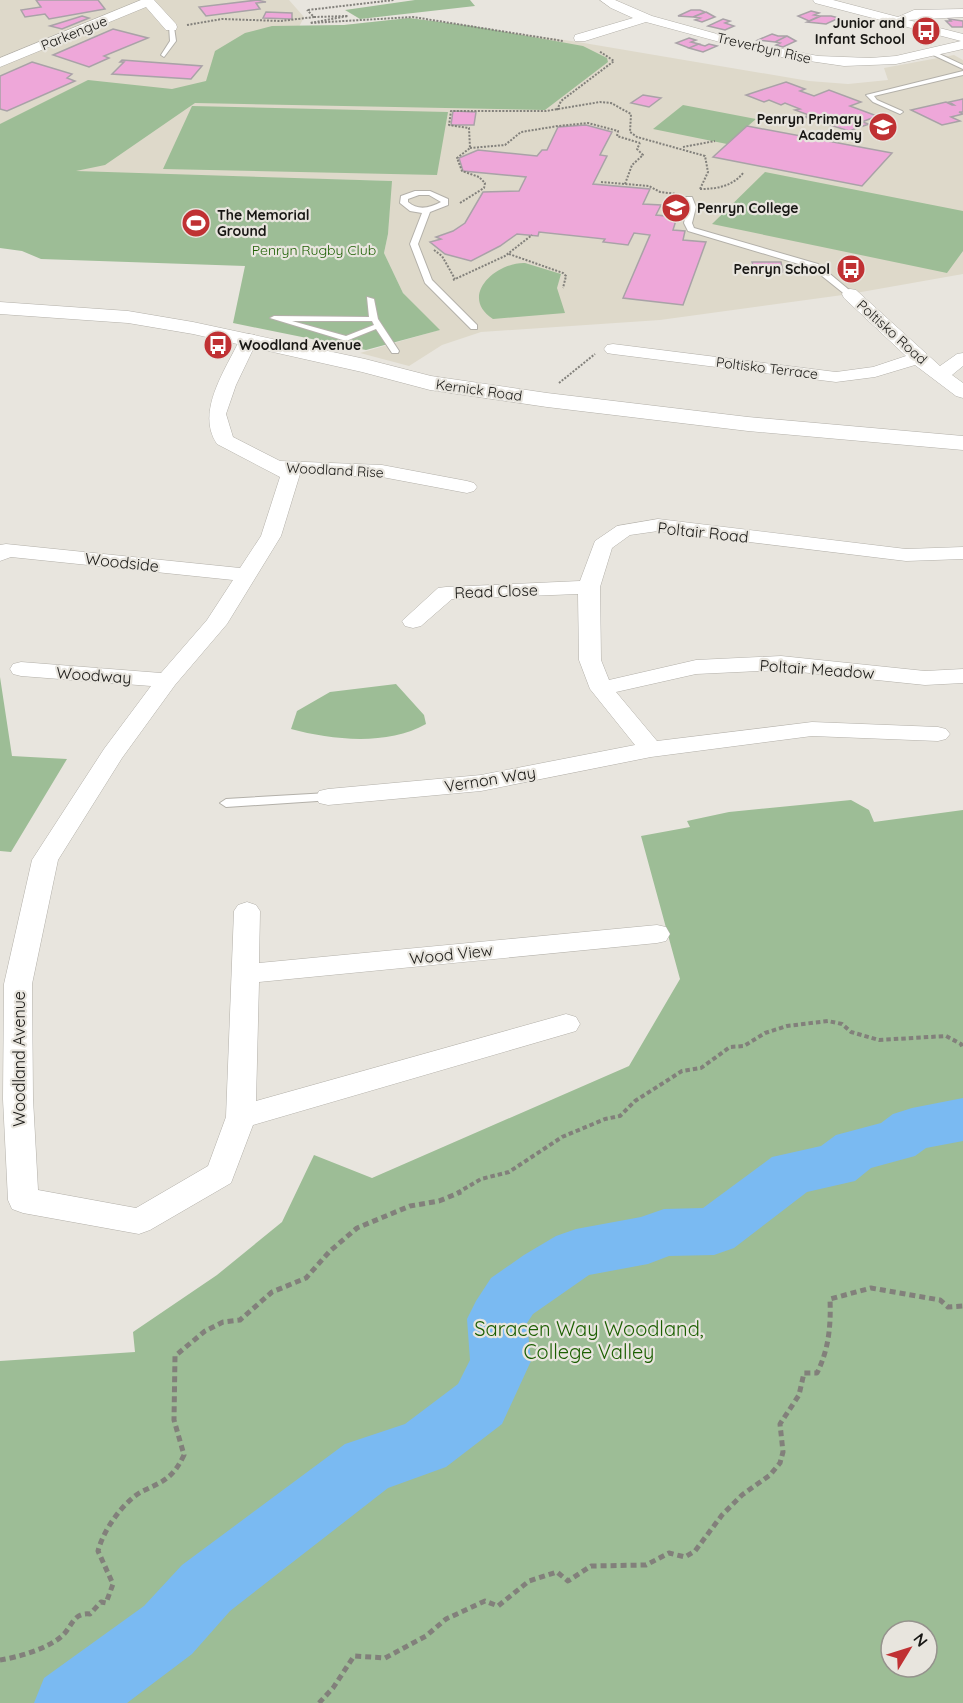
<svg xmlns="http://www.w3.org/2000/svg" width="963" height="1703" viewBox="0 0 963 1703" font-family="Quicksand,sans-serif">
	<rect width="100%" height="100%" fill="#e8e5de"/>
	<path fill="#ded9ca" d="M0,0H289L304,17L299,27L344,25L409,18L578,42L809,81L848,84L888,80L884,68L954,55L963,60V274L850,294L660,320L481,332L442,345L409,366L360,353L439,330L403,293L384,253L388,234L391,181L72,172L0,151Z"/>
	<path fill="#9dbd96" fill-rule="evenodd" d="M415,0H470L475,6L360,19L345,10Z
		M409,18L472,26L583,46L607,58L608,62L545,110L195,103L105,165L76,171L392,181L388,234L384,253L403,293L440,330L366,350L233,323L245,266L41,259L22,251L0,248V124L88,80L172,89L206,81L215,51L245,33L272,26L344,25Z
		M683,105L756,119L727,144L653,129Z
		M192,106L448,112L437,175L163,169Z
		M765,172L963,211V251L947,273L712,224Z
		M525,263L561,274L557,288L565,313L493,319C458,296 496,262 525,263Z
		M0,677L12,756L67,759L11,852L0,851Z
		M396,684L424,715L426,724C387,746 332,740 291,729L297,711L330,692Z
		M851,800L869,810L874,822L963,810V1703H0V1361L135,1352L133,1332L217,1275L282,1222L314,1155L372,1178L629,1066L680,979L641,836L690,827L687,821L729,812ZM891,1631H927V1667H891Z"/>
	<g fill="none" stroke-linecap="round" stroke-linejoin="round">
		<path fill="#7abaf2" fill-rule="evenodd" d="M963,1098V1141L926,1148L915,1156L871,1168L855,1181L807,1192L734,1248L714,1255L669,1256L648,1264L589,1275L533,1314L527,1323L531,1361L502,1424L446,1467L388,1488L230,1611L192,1654L127,1703H34L44,1678L144,1606L182,1565L345,1444L405,1424L458,1384L470,1360L467,1319L476,1301L491,1278L524,1255L556,1236L576,1229L641,1217L664,1209L703,1208L772,1157L821,1146L836,1135L881,1123L893,1114L912,1108Z"/>
	</g>
	<path fill="#eea7d9" stroke="#a9a2a7" stroke-width="1.5" d="M36,0H98L105,9L49,19L45,14L25,17L21,10L41,7Z
		M257,0L266,2L256,3L260,9L206,16L199,7Z
		M691,10H700L705,12L693,17L678,16Z
		M811,11L819,13L814,15L820,16L809,21L798,16Z
		M266,12L292,13V19L263,18Z
		M706,12L715,17L702,22L695,20L700,18L693,17Z
		M82,16L89,18L62,29L50,26Z
		M821,16H831L839,18L826,24L807,22Z
		M723,19L730,21L725,23L734,26L725,30L708,26Z
		M949,19L963,21V27H952L946,21H951Z
		M113,29L148,38L104,56L109,58L89,67L53,55Z
		M772,34L778,36H787L775,42L758,40Z
		M787,36L796,41L783,47L776,45L780,43L775,42Z
		M689,38L696,40L691,42L699,44L689,48L676,43Z
		M698,44L705,46L709,44L717,46L703,52L689,48Z
		M122,60L202,66L191,79L112,74L124,62H120Z
		M32,62L72,74L67,78L75,81L7,111L0,109V76Z
		M786,82L805,89L800,91L814,96L829,90L861,102L850,106L877,116L862,122L869,124L849,131L805,117L809,115L795,110L800,109L785,103L781,105L769,100L764,102L746,95Z
		M643,95L661,98L649,107L631,103Z
		M963,99V112H959L963,114L951,117L960,121L942,125L911,110L946,102L952,105H954L949,102Z
		M453,111L476,112L474,125H451Z
		M586,125L612,132L600,155L607,156L593,184L650,189L643,204L661,205L656,215L677,217L673,230L685,231L683,240L706,242L683,305L623,298L650,235L634,233L628,245L603,242L605,239L539,232L538,236L517,234L500,246L471,261L445,254L430,242L441,239L436,237L453,231L465,223L483,192L519,191L526,177L463,171L459,158L478,150L537,156L542,150H547L558,127Z
		M747,126L892,153L862,186L713,157Z
		M752,262H781L783,272L754,271Z"/>
	<g fill="none" stroke-linecap="round" stroke-linejoin="round">
		<g stroke="#b3b0a9" stroke-width="2">
			<path id="service" d="M169,26L174,27L176,41L164,57L161,55L170,41Z
				M931,52H935L963,65V69L931,54Z
				M963,71V75L874,96L877,100L902,111L903,112L900,114L873,102L866,95Z
				M415,191H430L448,199V205L430,212L418,244L432,280L477,325V329H471L425,283L410,244L422,213L410,211L400,203L401,196ZM419,195H429L441,202C430,208 418,211 408,202V199Z
				M686,197H692L696,207L692,223L694,228L818,264L854,294L847,296L812,268L688,231L684,223L688,207Z
				M367,297L374,299L378,319L399,351L398,353H392L376,329L346,341L270,318L274,316L369,317ZM292,321H372L374,325L346,336Z
				M328,793L334,797L332,800L226,807L220,803L226,799Z"/>
		</g>
		<g stroke="#b3b0a9" stroke-width="1">
			<path id="minor" d="M141,0H154L176,24L177,27L176,30H166L146,7L0,67V58Z
				M600,0H615L652,16L746,42L818,56L870,58L896,56L961,41L815,3L813,0H833L898,17L914,10L963,9V17L908,20L963,34V49L896,64L844,66L768,55L646,22L585,41H575L574,38L575,35L633,18L611,8Z
				M850,289L856,290L940,366L957,354L963,353V366L952,375L963,383V398L956,396L915,365L875,377L836,382L613,354L607,353L604,349L607,345L613,344L836,372L873,367L906,356L844,298L842,294L844,290Z
				M249,334L255,335L258,339L236,385L226,414L233,437L280,461L382,465L467,481L474,483L477,487L474,491L467,493L382,477L300,474L281,536L227,624L175,685L122,758L58,860L32,984L33,1099L38,1190L136,1208L208,1166L226,1117L234,911L238,905L247,902L256,905L260,911L259,963L657,925L666,927L670,934L666,941L657,943L259,982L256,1101L566,1014L576,1017L580,1024L576,1031L253,1125L231,1183L150,1230L139,1234L23,1213L12,1209L8,1200L3,1099L4,984L32,860L104,749L151,686L21,676L13,674L10,669L13,664L21,662L161,673L207,620L233,580L11,557L0,561V545L6,544L240,568L261,536L280,477L217,444C195,412 226,369 240,339L243,335Z
				M658,519L906,549L963,547V559L906,561L658,531L630,535L612,548L600,587L601,660L609,680L696,660L781,656L925,671L963,669V683L925,685L781,670L696,674L616,692L657,741L812,722L938,727L946,729L950,734L946,739L938,741L812,736L651,757L481,791L328,805L319,803L316,797L319,791L328,789L481,775L635,745L590,689L579,660L578,594L452,599L421,626L413,628L405,626L402,621L438,588L446,587L580,581L595,541L617,526Z"/>
		</g>
		<g stroke="#b3b0a9" stroke-width="1">
			<path id="tertiary" d="M0,302L128,311L193,322L365,359L431,376L547,393L748,417L963,436V450L748,431L547,407L430,390L362,372L193,334L128,323L0,314Z"/>
		</g>
		<path stroke="#82807b" stroke-width="2" stroke-dasharray="2 1.5" stroke-linecap="butt" d="M308,10L394,0
			M314,17L348,16L310,23L413,17L563,41
			M187,25L222,19L281,21L314,17L307,10
			M557,110L561,101L614,61L599,51
			M683,147L715,141
			M470,148L505,145L521,132L558,126L588,123L618,131L617,136L640,143
			M601,182L649,186L660,192L677,194
			M625,184L632,165L643,155L637,149L640,143
			M700,189C718,189 733,186 744,172
			M460,203L484,188L485,183L479,177L462,171L457,158L470,148L469,128L449,125L451,111H546L600,102L611,103L631,114L630,132L637,137L705,156L708,172L700,189
			M434,250L442,256L455,279
			M509,254L563,273L566,276L563,288
			M453,280L505,256L532,235
			M559,383L595,354"/>
		<path stroke="#82807b" stroke-width="4" stroke-dasharray="4.5 3" stroke-linecap="butt" d="M457,1193L481,1179L509,1172L562,1137L605,1119L620,1116L635,1101L682,1071L701,1068L730,1047L744,1046L765,1033L787,1026L828,1021L842,1024L851,1032L879,1040L946,1036L961,1044L963,1049"/>
		<path stroke="#82807b" stroke-width="5" stroke-dasharray="6 4" stroke-linecap="butt" d="M0,1660C19,1657 47,1649 62,1636C72,1627 73,1612 90,1614L101,1602L106,1603L113,1584L98,1551C103,1531 123,1501 143,1491C164,1481 173,1478 184,1455L174,1420L175,1356L205,1331L223,1322L240,1320L272,1292L306,1278L330,1251L357,1228L410,1206L439,1201L461,1192
			M319,1703L333,1688L354,1656L385,1658L426,1636L446,1619L485,1601L498,1606L529,1581L557,1572L568,1581L591,1566L646,1565L669,1553L685,1557L695,1551L722,1515L742,1495L770,1475L780,1463L783,1452L780,1424L799,1395L804,1373H817C829,1349 831,1325 830,1299L871,1288L940,1300L948,1307L963,1306"/>
		<use href="#service" fill="#fff" fill-rule="evenodd"/>
		<use href="#minor" fill="#fff" fill-rule="evenodd"/>
		<use href="#tertiary" fill="#fff" fill-rule="evenodd"/>
	</g>
	<defs>
		<g id="bus-disc" transform="scale(1.5)"><circle r="9.5" fill="#c03133" stroke="#e8e5de"/><path d="M-5-6H5V4H4V6H2V4H-2V6H-4V4H-5ZM-3.5-4V0h7V-4ZM-3.5 1.2v1.5H-2V1.2ZM2 1.2v1.5H3.5V1.2Z" fill="#fff"/></g>
		<g id="school-disc" transform="scale(1.5)"><circle r="9.5" fill="#c03133" stroke="#e8e5de"/><path d="M0-5L7-2L0 1L-7-2ZM-4 1L0 2.5L4 1V4Q0 6-4 4Z" fill="#fff"/></g>
		<g id="stadium-disc" transform="scale(1.5)"><circle r="9.5" fill="#c03133" stroke="#e8e5de"/><path d="M0-5a6.5 5 0 1 0 0 10a6.5 5 0 1 0 0-10ZM-3.5-1.8h7v3.6h-7Z" fill="#fff"/></g>
	</defs>
	<g fill-rule="evenodd">
		<use href="#bus-disc" x="926" y="31"/>
		<use href="#school-disc" x="883" y="127"/>
		<use href="#school-disc" x="676" y="208"/>
		<use href="#stadium-disc" x="196" y="223"/>
		<use href="#bus-disc" x="851" y="269"/>
		<use href="#bus-disc" x="218" y="345"/>
	</g>
	<g text-anchor="middle" dominant-baseline="central" stroke-width="4.5" stroke-linejoin="round" paint-order="stroke">
		<g font-size="14" font-weight="bold" fill="#181714" stroke="#e8e5de" text-anchor="end">
			<text x="905" y="23">Junior and<tspan x="905" dy="16">Infant School</tspan></text>
			<text x="862" y="119">Penryn Primary<tspan x="862" dy="16">Academy</tspan></text>
			<text x="697" y="208" text-anchor="start">Penryn College</text>
			<text x="217" y="215" text-anchor="start">The Memorial<tspan x="217" dy="16">Ground</tspan></text>
			<text x="830" y="269">Penryn School</text>
			<text x="239" y="345" text-anchor="start">Woodland Avenue</text>
		</g>
		<g font-size="14" fill="#181714" stroke="#e8e5de">
			<text transform="translate(74 33) rotate(-22)">Parkengue</text>
			<text transform="translate(764 48) rotate(13)">Treverbyn Rise</text>
			<text transform="translate(892 332) rotate(42)">Poltisko Road</text>
			<text transform="translate(767 368) rotate(7)">Poltisko Terrace</text>
			<text transform="translate(479 390) rotate(8)">Kernick Road</text>
			<text transform="translate(335 470) rotate(3)">Woodland Rise</text>
		</g>
		<g font-size="14" fill="#1c5f02" stroke="#e8e5de">
			<text x="314" y="250">Penryn Rugby Club</text>
		</g>
		<g font-size="16" fill="#181714" stroke="#e8e5de">
			<text transform="translate(703 532) rotate(6)">Poltair Road</text>
			<text transform="translate(122 562) rotate(6)">Woodside</text>
			<text transform="translate(496 591) rotate(-2)">Read Close</text>
			<text transform="translate(817 669) rotate(4)">Poltair Meadow</text>
			<text transform="translate(94 675) rotate(4)">Woodway</text>
			<text transform="translate(490 779) rotate(-9)">Vernon Way</text>
			<text transform="translate(451 954) rotate(-6)">Wood View</text>
			<text transform="translate(19 1059) rotate(-90)">Woodland Avenue</text>
		</g>
		<g font-size="20" fill="#1c5f02" stroke="#e8e5de">
			<text x="589" y="1328">Saracen Way Woodland,<tspan x="589" dy="23">College Valley</tspan></text>
		</g>
	</g>
	<g transform="translate(909 1649) rotate(52)"><circle r="28" fill="#e8e5de" stroke="#95938d" stroke-width="1.5"/>
	<path d="M0-4.5L10 22L0 15L-10 22Z" fill="#c03133"/>
	<text y="-9" font-size="16" font-weight="bold" text-anchor="middle" fill="#181714">N</text>
	</g>
</svg>
